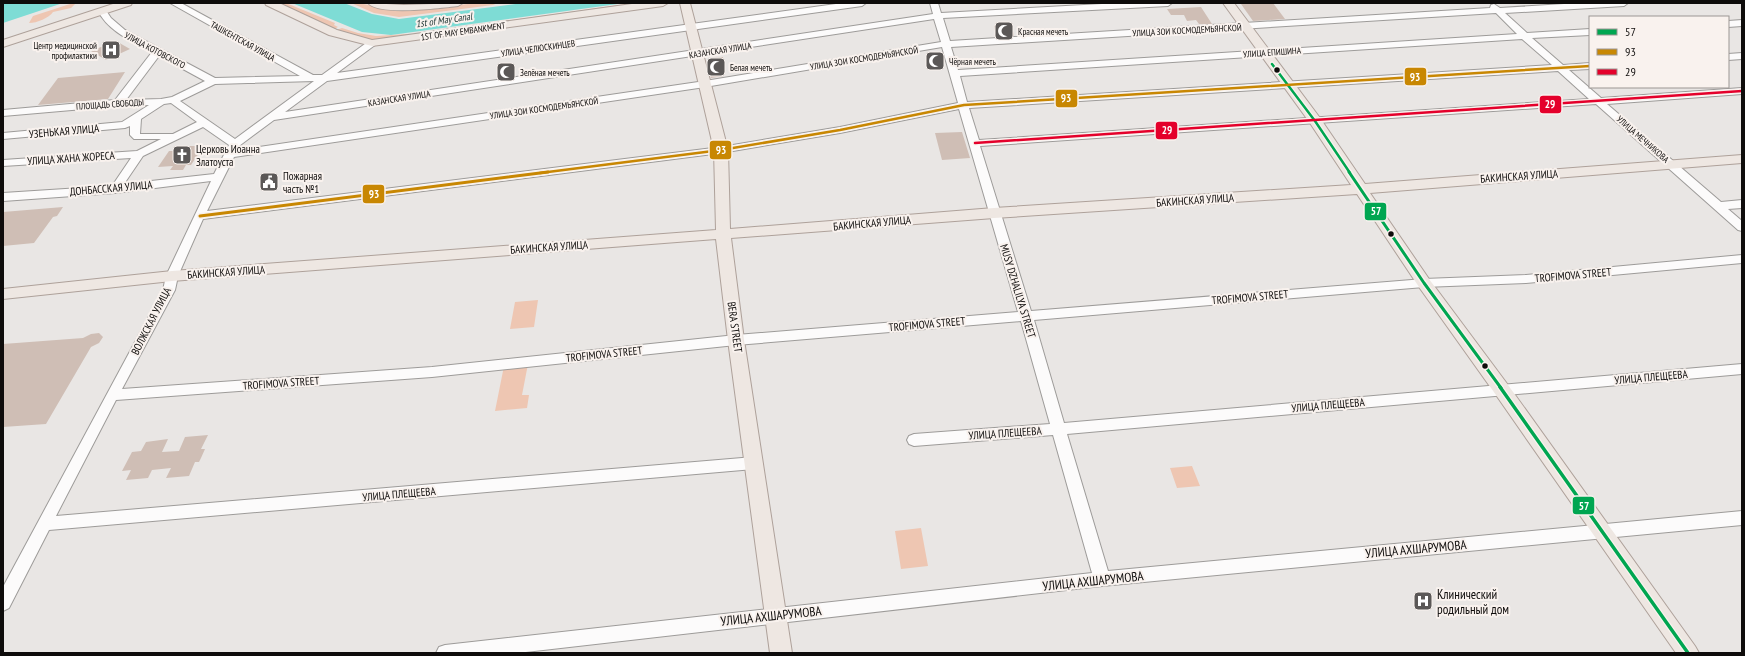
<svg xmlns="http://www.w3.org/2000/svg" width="1745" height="656" viewBox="0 0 1745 656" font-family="'PT Sans Narrow',sans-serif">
	<rect width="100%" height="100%" fill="#e9e6e4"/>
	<path fill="#eec6b2" d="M73,3H76L71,8L53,12C49,18 37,23 29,23L33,16Z
		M274,3H286L335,23L334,25L338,27L334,29Z
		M351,3C368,3 383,9 400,11L477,3H498L493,5L399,17L374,13Z
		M633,3H654L447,32V30L454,28Z
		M342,28L358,33L376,36L407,34V37L371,40L336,30Z
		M538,300L534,327L510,329L515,302Z
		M528,364L522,395H529L527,408L495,411L504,366Z
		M1192,466L1200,486L1177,488L1170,468Z
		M921,528L928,566L901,569L895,531Z"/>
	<path fill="#7edcd5" d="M6,3H63L3,23V4Z
		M292,3H344L372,14L399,19L523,3H625L391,35L362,32Z"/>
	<path fill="#cfbeb5" d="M1271,3H1273L1285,19L1253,21L1241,4Z
		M1201,7L1212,24H1199L1196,20L1187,21L1184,15H1171L1167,9Z
		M1012,25L1014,36H996L994,26Z
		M116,41L130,49L106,60L91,51Z
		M928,52H939L940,64H930Z
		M723,57L724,76L711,78L709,58Z
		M502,66H514L510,76L498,78Z
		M125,72L108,99L38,105L58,78Z
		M962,132L970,158L942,160L935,133Z
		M186,146H199L196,150H201L191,165H186L183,170H170L173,166L158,167L169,151H183Z
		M63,207L57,216L53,217L34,243L3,246V212Z
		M99,333L103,337L99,343L91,347L46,424L3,427V344L83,338L91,334Z
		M208,435L201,449H205L201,458L199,462H195L189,476L166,478L171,468L152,470L148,478L126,480L131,470L122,471L132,452L141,451L146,442L168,439L162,452L179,451L185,437Z"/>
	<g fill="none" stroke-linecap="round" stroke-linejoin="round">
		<g stroke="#9d9b99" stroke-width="2">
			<path id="minor" d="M170,3H181L313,75H322L369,41L372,40L377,43L375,45L337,73L843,3H866L862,6L327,81L285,112L933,14L930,3H938L941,13L1120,3H1172L1168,6L943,18L950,41L1490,8L1491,5L1494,4L1500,8L1580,3H1628L1624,6L1505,13L1527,33L1590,29V35L1532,38L1563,65L1590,63V69L1569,70L1601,98L1742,88V94L1607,104L1721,202L1742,200V208L1728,209L1742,221V231L1738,230L1596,104L980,146L1031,311L1424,279L1526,275L1742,255V263L1526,283L1424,287L1034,320L1064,423L1742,364V374L1067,434L1108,571L1742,511V525L1102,586L517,653H436L439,647L445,645L1092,573L1053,435L914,446L909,444L907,440L909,436L914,434L1050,424L1021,321L736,345L432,377L116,400L56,516L754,457L759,459L761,463L759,467L754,469L49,530L9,608L3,611V587L163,290L166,276L211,181L115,193L3,201V193L112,186L131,158L3,166V160L137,151L161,139H134L130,135V126L125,128L3,139V133L122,122L149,105L118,106L3,116V110L115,100L152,52C132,41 109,32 98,11L102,8L105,9L111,18L125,30L215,78L300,76ZM1496,13L1517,34L958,70L951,47ZM934,19L941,42L705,81L238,150L239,146L274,120ZM1522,39L1552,65L967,102L960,76ZM942,47L958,103L840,127L721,147L207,211L234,157L705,87ZM159,56L205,81L172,97L161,99L126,100ZM1558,71L1589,99L979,140L969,108ZM314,81L235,139L180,101L215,84ZM171,103L197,122L173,134H140L141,119L164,104ZM959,109L1018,312L736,335L432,367L122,389L175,290L178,276L203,219L721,153L840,133ZM203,127L229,145L214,174L124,184L143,156Z
				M1742,20V26L1728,27V21Z
				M1742,53V59L1728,60V54Z"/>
		</g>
		<g stroke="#aea19a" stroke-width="2">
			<path id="major" d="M116,3H132L131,5L3,47V40Z
				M265,3H279L337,30L372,40L639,3H668L663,6L372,46L329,35L266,5Z
				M368,3L404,5L463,3L458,6C441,8 378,16 368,3Z
				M680,3H690L728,150L730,229L994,208L1351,185L1310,123L1223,3H1234L1320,118L1365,184L1742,155V163L1370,193L1429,279L1508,385L1695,646L1699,653H1676L1496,395L1419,287L1357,194L994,218L731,238L744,340L792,653H770L728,340L716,239L172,281L3,299V289L172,271L716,230L714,150Z"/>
		</g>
		<use href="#minor" fill="#fcfbfb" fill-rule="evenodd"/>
		<use href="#major" fill="#eee7e2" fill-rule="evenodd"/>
		<g stroke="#f9f2ee" stroke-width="5">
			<path id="bus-1-far2" d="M1272,64L1315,121L1350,173"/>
		</g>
		<g stroke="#f9f2ee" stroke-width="6">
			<path id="bus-1-far1" d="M1349,172L1424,283L1501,388"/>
		</g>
		<g stroke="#f9f2ee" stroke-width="6">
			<path id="bus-1" d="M1500,387L1688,653"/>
		</g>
		<g stroke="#f9f2ee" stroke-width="5">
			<path id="bus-2-far1" d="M540,173L721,150L840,130L964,105L1590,66"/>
		</g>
		<g stroke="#f9f2ee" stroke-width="6">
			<path id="bus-2" d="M200,216L548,172"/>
		</g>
		<g stroke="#f9f2ee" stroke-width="5">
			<path id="bus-3" d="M975,143L1742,91"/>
		</g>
		<use href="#bus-1-far2" stroke="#00a651" stroke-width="2.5"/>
		<use href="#bus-1-far1" stroke="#00a651" stroke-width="3"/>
		<use href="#bus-1" stroke="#00a651" stroke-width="3.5"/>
		<use href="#bus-2-far1" stroke="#c88702" stroke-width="2.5"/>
		<use href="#bus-2" stroke="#c88702" stroke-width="3"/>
		<use href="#bus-3" stroke="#e4002b" stroke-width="2.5"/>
	</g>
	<defs>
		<g id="mosque-square" transform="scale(1)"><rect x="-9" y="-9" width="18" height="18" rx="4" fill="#5b5857" stroke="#f9f2ee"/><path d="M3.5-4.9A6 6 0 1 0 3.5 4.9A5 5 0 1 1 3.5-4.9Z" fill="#fff"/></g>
		<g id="hospital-square" transform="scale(1)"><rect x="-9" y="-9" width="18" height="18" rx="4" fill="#5b5857" stroke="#f9f2ee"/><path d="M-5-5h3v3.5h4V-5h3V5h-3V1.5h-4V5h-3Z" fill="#fff"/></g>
		<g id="church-square" transform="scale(1)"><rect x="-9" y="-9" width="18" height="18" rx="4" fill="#5b5857" stroke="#f9f2ee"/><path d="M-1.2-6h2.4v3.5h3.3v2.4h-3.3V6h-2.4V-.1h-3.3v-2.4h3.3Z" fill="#fff"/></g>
		<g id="civic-square" transform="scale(1)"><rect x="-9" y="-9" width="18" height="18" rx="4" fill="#5b5857" stroke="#f9f2ee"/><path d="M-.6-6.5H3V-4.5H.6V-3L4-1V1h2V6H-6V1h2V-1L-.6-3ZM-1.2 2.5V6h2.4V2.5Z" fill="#fff"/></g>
	</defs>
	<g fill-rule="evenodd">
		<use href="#mosque-square" x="1004" y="31"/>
		<use href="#hospital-square" x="111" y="50"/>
		<use href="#mosque-square" x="935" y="61"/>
		<use href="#mosque-square" x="716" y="67"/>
		<use href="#mosque-square" x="506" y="72"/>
		<use href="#church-square" x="182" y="155"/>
		<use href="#civic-square" x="269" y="182"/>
		<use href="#hospital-square" x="1423" y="601"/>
	</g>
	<g fill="#0e0c0b" stroke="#f9f2ee" stroke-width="1.5">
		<circle cx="1277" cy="70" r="3.5"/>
		<circle cx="1391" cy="234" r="3.5"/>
		<circle cx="1485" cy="366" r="3.5"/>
	</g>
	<g text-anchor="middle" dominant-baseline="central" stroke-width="4" stroke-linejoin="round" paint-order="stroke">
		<g font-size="9" fill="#0e0c0b" stroke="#f9f2ee">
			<text transform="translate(1187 30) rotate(-3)">УЛИЦА ЗОИ КОСМОДЕМЬЯНСКОЙ</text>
			<text transform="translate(463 31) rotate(-8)">1ST OF MAY EMBANKMENT</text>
			<text transform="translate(243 41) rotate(29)">ТАШКЕНТСКАЯ УЛИЦА</text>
			<text transform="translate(538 48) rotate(-8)">УЛИЦА ЧЕЛЮСКИНЦЕВ</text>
			<text transform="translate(155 50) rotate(28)">УЛИЦА КОТОВСКОГО</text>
			<text transform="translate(720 50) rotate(-9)">КАЗАНСКАЯ УЛИЦА</text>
			<text transform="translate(1272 52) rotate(-4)">УЛИЦА ЕПИШИНА</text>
			<text transform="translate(864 58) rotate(-9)">УЛИЦА ЗОИ КОСМОДЕМЬЯНСКОЙ</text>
			<text transform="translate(399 98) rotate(-9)">КАЗАНСКАЯ УЛИЦА</text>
			<text transform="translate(110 104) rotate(-4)">ПЛОЩАДЬ СВОБОДЫ</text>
			<text transform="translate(544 108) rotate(-8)">УЛИЦА ЗОИ КОСМОДЕМЬЯНСКОЙ</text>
			<text transform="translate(1643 139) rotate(41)">УЛИЦА МЕЧНИКОВА</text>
		</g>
		<g font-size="9" fill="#0e0c0b" stroke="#f9f2ee" text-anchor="start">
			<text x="1018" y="31">Красная мечеть</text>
			<text x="97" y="45" text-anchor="end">Центр медицинской<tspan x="97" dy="10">профилактики</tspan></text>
			<text x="949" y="61">Чёрная мечеть</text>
			<text x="730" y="67">Белая мечеть</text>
			<text x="520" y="72">Зелёная мечеть</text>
		</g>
		<g font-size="10" font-style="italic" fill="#203735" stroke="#f9f2ee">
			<text transform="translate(444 20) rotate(-8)">1st of May Canal</text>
		</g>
		<g font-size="11" fill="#0e0c0b" stroke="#f9f2ee">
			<text transform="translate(64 131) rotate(-5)">УЗЕНЬКАЯ УЛИЦА</text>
			<text transform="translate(71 158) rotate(-4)">УЛИЦА ЖАНА ЖОРЕСА</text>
			<text transform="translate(1519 176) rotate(-4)">БАКИНСКАЯ УЛИЦА</text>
			<text transform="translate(111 188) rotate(-5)">ДОНБАССКАЯ УЛИЦА</text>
			<text transform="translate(1195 200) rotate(-4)">БАКИНСКАЯ УЛИЦА</text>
			<text transform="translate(872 223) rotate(-5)">БАКИНСКАЯ УЛИЦА</text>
			<text transform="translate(549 247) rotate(-4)">БАКИНСКАЯ УЛИЦА</text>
			<text transform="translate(226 272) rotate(-4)">БАКИНСКАЯ УЛИЦА</text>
			<text transform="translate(1573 275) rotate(-5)">TROFIMOVA STREET</text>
			<text transform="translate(1018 291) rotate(73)">MUSY DZHALILYA STREET</text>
			<text transform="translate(1250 297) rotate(-5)">TROFIMOVA STREET</text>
			<text transform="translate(151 321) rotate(-63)">ВОЛЖСКАЯ УЛИЦА</text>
			<text transform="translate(927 324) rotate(-5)">TROFIMOVA STREET</text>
			<text transform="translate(735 327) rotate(82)">BERA STREET</text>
			<text transform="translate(604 354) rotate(-6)">TROFIMOVA STREET</text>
			<text transform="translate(1651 377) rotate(-5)">УЛИЦА ПЛЕЩЕЕВА</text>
			<text transform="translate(281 383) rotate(-4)">TROFIMOVA STREET</text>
			<text transform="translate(1328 405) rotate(-5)">УЛИЦА ПЛЕЩЕЕВА</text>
			<text transform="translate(1005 433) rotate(-4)">УЛИЦА ПЛЕЩЕЕВА</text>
			<text transform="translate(399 494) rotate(-5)">УЛИЦА ПЛЕЩЕЕВА</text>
		</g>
		<g font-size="11" fill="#0e0c0b" stroke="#f9f2ee" text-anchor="start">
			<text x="196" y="149">Церковь Иоанна<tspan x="196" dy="13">Златоуста</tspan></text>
			<text x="283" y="176">Пожарная<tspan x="283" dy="13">часть №1</tspan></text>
		</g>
		<g font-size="13" fill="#0e0c0b" stroke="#f9f2ee">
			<text transform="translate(1416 549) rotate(-5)">УЛИЦА АХШАРУМОВА</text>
			<text transform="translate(1093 581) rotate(-6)">УЛИЦА АХШАРУМОВА</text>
			<text transform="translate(771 616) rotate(-6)">УЛИЦА АХШАРУМОВА</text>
		</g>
		<g font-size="13" fill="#0e0c0b" stroke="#f9f2ee" text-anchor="start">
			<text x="1437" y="594">Клинический<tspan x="1437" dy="15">родильный дом</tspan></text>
		</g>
	</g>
	<g stroke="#f9f2ee" stroke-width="1.5">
		<rect x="1404" y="67" width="23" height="19" rx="4" fill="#c88702"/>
		<rect x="1055" y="89" width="23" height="19" rx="4" fill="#c88702"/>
		<rect x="1539" y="95" width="23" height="19" rx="4" fill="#e4002b"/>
		<rect x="1155" y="121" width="23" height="19" rx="4" fill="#e4002b"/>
		<rect x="709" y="140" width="23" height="20" rx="4" fill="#c88702"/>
		<rect x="362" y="184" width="23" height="20" rx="4" fill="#c88702"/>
		<rect x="1364" y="202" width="23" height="19" rx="4" fill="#00a651"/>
		<rect x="1572" y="496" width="23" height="19" rx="4" fill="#00a651"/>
	</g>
	<g font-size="11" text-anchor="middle" font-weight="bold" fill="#fff">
		<text x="1415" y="81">93</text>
		<text x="1066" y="102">93</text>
		<text x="1550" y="108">29</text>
		<text x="1167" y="134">29</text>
		<text x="721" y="154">93</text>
		<text x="374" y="198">93</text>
		<text x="1376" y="215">57</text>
		<text x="1584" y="510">57</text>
	</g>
	<rect width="1745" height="656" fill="none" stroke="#0e0c0b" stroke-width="8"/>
	<rect x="1589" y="16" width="140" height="72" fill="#f9f2ee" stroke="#9b9693"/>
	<rect x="1597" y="29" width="20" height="6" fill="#00a651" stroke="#9b9693"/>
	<text x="1625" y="36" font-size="12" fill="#0e0c0b">57</text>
	<rect x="1597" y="49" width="20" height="6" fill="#c88702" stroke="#9b9693"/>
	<text x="1625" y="56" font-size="12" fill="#0e0c0b">93</text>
	<rect x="1597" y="69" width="20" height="6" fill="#e4002b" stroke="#9b9693"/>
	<text x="1625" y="76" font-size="12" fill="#0e0c0b">29</text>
</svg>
